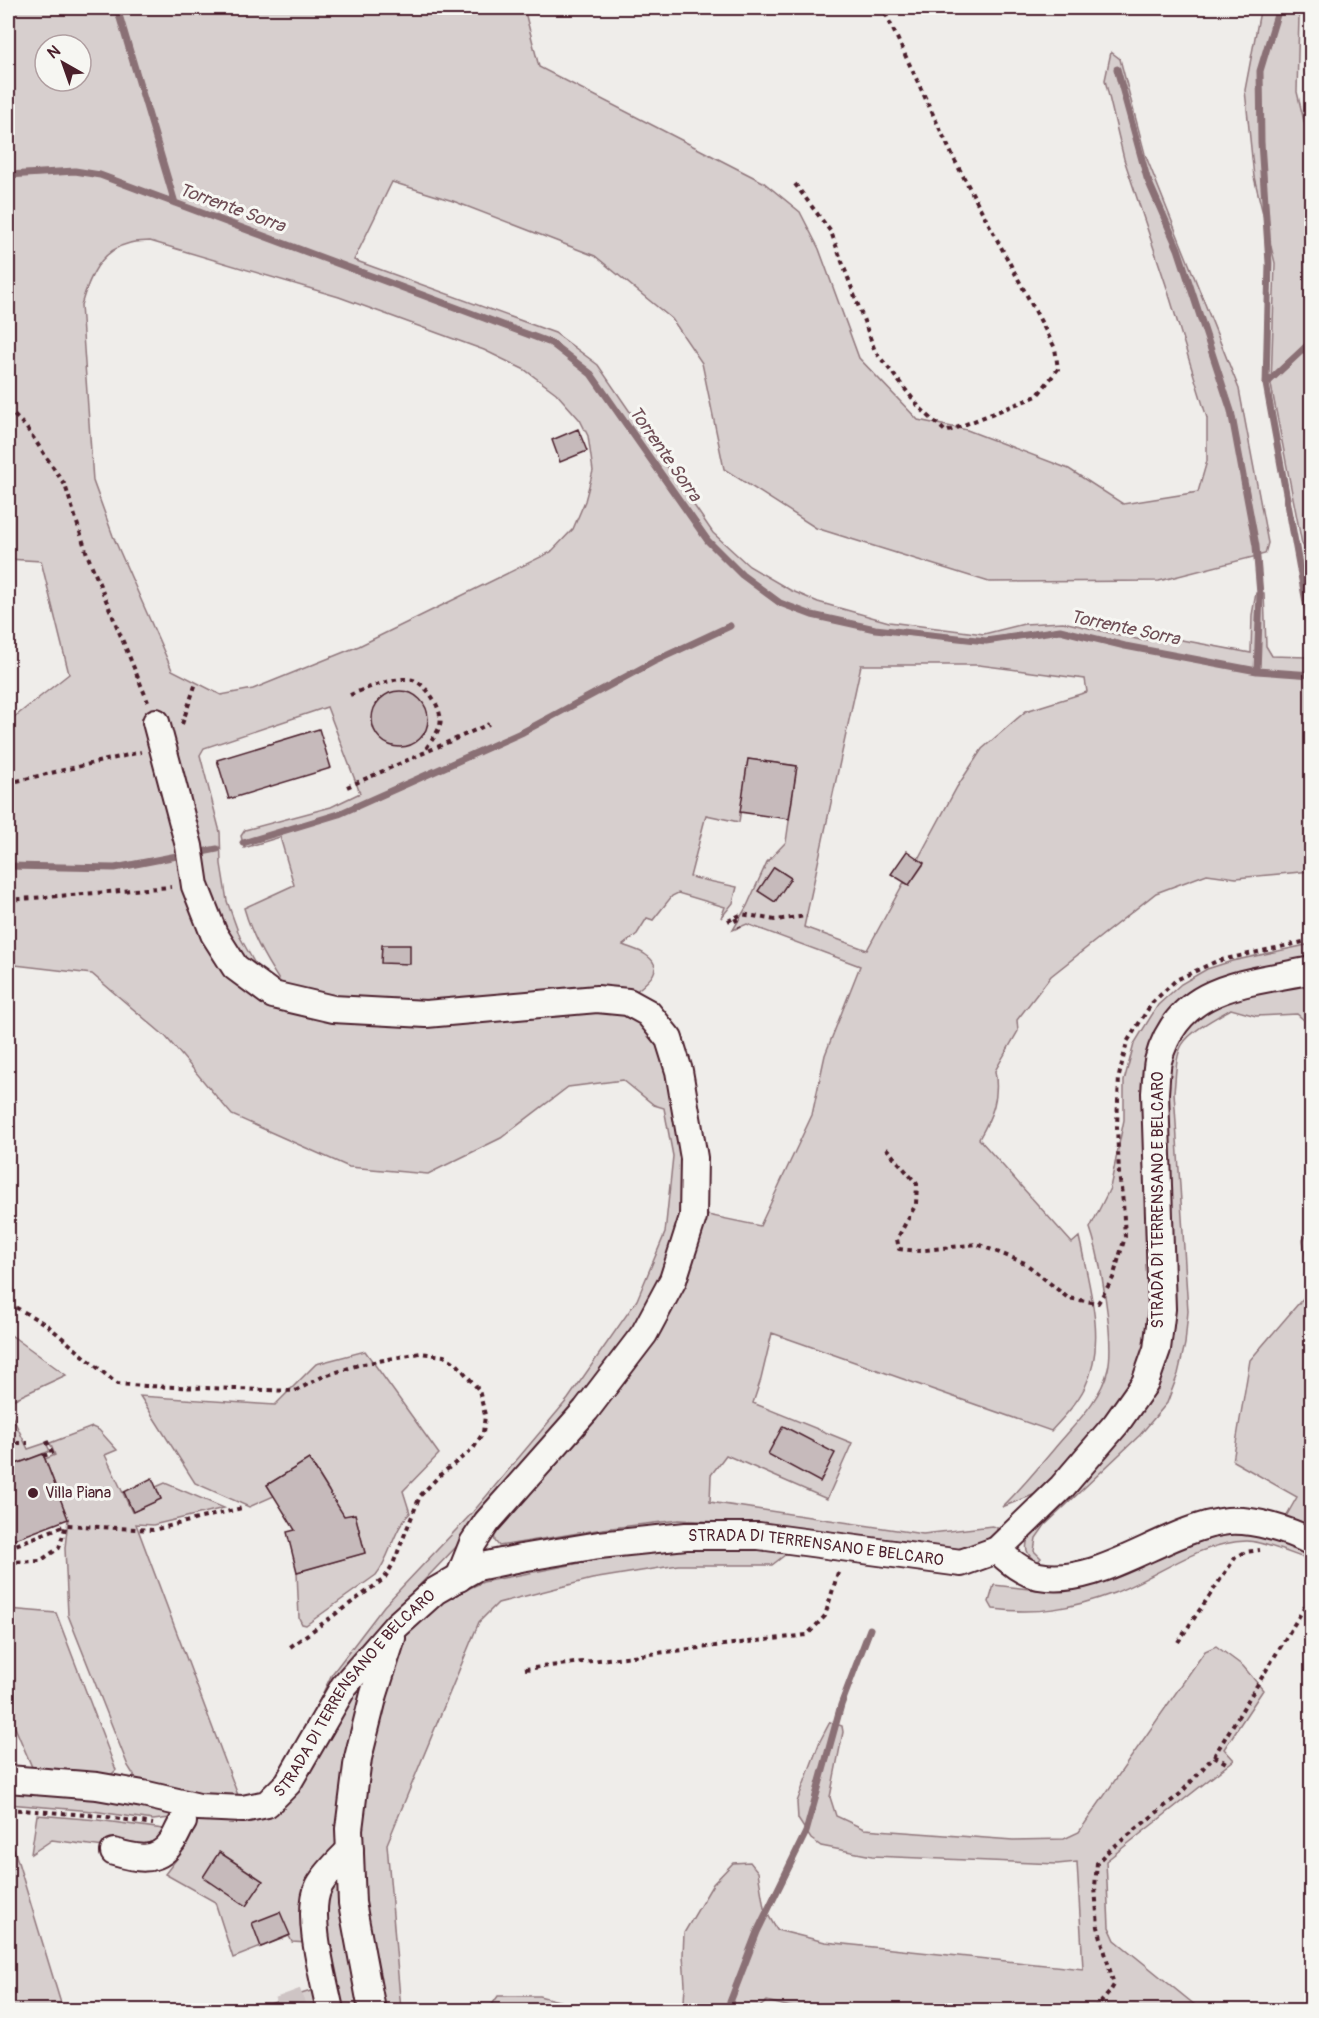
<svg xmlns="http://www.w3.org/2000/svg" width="1319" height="2018" viewBox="0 0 1319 2018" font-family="Pangolin,sans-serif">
	<rect width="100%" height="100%" fill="#efedea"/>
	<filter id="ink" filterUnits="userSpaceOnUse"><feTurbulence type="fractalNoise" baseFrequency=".0167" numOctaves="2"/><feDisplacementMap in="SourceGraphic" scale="12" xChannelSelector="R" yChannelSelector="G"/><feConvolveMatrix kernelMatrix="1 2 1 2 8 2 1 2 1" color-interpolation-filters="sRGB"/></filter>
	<g filter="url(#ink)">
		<path fill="#d7cfce" stroke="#90777c" stroke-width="1.5" fill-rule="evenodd" d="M8,8H524L539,67L763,182L800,212L819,249L859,358L918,420L967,430L1069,469L1123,504L1198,492L1207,461V418L1166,285L1124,159L1105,80L1111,52L1120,59L1145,154L1239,389L1268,543L1265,554L1159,581L989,582L816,528L724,469L702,363L672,319L595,256L453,201L392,182L354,260L555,333L598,365L713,533L749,566L790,590L818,602L889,622L984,634L1024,624L1063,622L1141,640L1171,638L1251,653L1252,615L1256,593H1264L1266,646L1272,656L1307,657L1310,644L1303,599L1311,591V871L1236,878L1207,874L1156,893L1051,976L1017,1020L1018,1031L995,1071C1000,1098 992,1116 979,1139L1072,1243L1079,1237L1082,1250C1091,1294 1106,1345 1085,1387C1077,1403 1064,1417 1051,1431L772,1333L761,1379L753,1403L852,1443L827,1499L726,1455L711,1475L710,1502L923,1534L992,1526L997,1527V1533L990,1542L957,1551L761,1524L679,1520L603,1529L499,1546L495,1541L494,1532L681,1285L708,1215L760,1226L812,1115L825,1055L860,966L747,924L733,930L747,906L767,862L786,842L797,766L748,759L739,822L706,815L690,877L737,887L733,903L721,918L725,907L678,893L672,896L653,920L647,918L637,934L623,945C630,948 640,950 646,955C667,969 646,983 634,993L427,1008L288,994C270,967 253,940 244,908L294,885L280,837L244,848L241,836L245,830L331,807L360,793L327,707L204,748L200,755L220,832L221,864L227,901L240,937L255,964L252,967L240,956L180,847L265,1003L539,1014L597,1012L641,1017L660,1044L671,1078L683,1162L684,1217L666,1278L639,1331L481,1521L388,1618L309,1722L332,1674L384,1606L473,1512L568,1399L637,1300L665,1233L673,1156L664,1108L654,1105L623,1080L568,1087L501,1138L428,1174L349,1167L232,1115L166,1037L92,974L15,965L8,966V722L69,674L41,561L8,559ZM45,45H81V81H45ZM150,241L339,297L484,350L525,370L556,393L580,420L588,436L593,471L585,501L573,529L551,552L359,646L253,689L221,695L172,670L113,536L93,481L81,305C89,278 100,250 130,243C136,241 143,242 150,241ZM861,665H979L1085,679L1087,692L1026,711L982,749L957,787L918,859L924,864L909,885L904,882L867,950L804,927Z
			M1262,8H1295L1299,16L1297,92L1311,150V556L1302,544L1271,385L1275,263L1254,177L1245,90L1260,11Z
			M1311,944V957L1235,973L1192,992L1165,1015L1152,1037L1145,1057L1142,1096L1149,1300L1145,1345L1137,1376L1108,1419L1046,1490L1002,1507C1021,1489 1037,1469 1054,1449C1074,1425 1101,1400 1108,1369C1115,1341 1100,1256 1090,1228L1110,1188L1124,1120V1081L1134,1044L1158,1005L1181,984L1207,969L1232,961Z
			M1311,981V1026L1297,1014L1256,1016L1231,1009C1217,1017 1190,1031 1182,1045C1175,1058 1176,1077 1174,1092L1188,1311L1185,1344L1178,1374L1167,1403L1140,1435L1045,1525L1036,1538L1034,1551L1041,1558L1037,1563C1026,1554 1024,1548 1029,1535L1154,1388L1163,1094L1174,1042L1198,1015L1237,996Z
			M1311,1229L1312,1519L1307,1526L1284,1520L1297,1497L1233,1461L1250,1360L1311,1289L1303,1240Z
			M8,1333L66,1375L8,1402Z
			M365,1351L439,1454L403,1491L410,1513C393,1530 391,1556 376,1575L306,1625L302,1624L299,1618L297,1572L365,1553L355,1514L330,1520L295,1512L329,1491L309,1459L267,1485L274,1496L249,1507L195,1483L140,1396L275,1405L316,1364Z
			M8,1408L28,1449L46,1443L50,1451L8,1467Z
			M92,1427L99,1430L117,1450L105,1455L132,1512L161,1499L156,1487L165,1483L224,1508L153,1525L136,1524L239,1798L217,1796L138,1782L128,1766L68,1615L65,1548L68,1519L45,1459L55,1455L50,1443Z
			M1237,1530L1301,1548L1304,1558C1290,1553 1260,1541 1247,1541C1198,1542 1159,1576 1114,1593C1073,1608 1037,1615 993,1609L989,1602L994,1585L1038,1590L1061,1589L1181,1545Z
			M765,1547L785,1549V1555L772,1565H678L592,1579L498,1603L479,1622L387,1844L401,2010H335L308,1943L292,1942L289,1936L233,1958L215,1902L165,1874L182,1852L185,1832L202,1818L242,1819L404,1633L441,1601L483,1582L616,1556L681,1549Z
			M8,1609L56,1613L116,1770L111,1775L100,1776L32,1767L8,1711Z
			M1216,1646L1243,1666L1263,1690L1224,1749L1234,1760L1106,1861L1109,1927L1115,1940L1201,2010H802L767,2001L756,2010H671L684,2002L685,1985L683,1955L684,1933L713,1884L733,1863L750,1862L758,1872L764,1908L777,1930L825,1942L1083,1969L1077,1862L1057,1864L872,1856L821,1846L811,1839L798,1819L797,1802L820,1741L830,1722L842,1726L843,1732L830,1797L836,1816L864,1829L1013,1840L1064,1839L1079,1832L1205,1651Z
			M8,1791L94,1796L185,1813L179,1817L153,1820L93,1811L8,1804Z
			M37,1815L98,1820L163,1829L161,1838L146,1844L118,1840L104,1847L52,1840L31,1854Z
			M8,1848L14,1849L63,2010H8Z
			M317,1989L321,2010H261L260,2007Z
			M498,1996H539L594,2010H490L489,2009Z"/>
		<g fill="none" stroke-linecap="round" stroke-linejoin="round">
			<path stroke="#8a6f74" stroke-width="7" d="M117,8L175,203
				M1279,8L1260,71L1261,142L1269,263L1266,384L1312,635
				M1117,69L1147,178L1178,249L1231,411L1256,546L1260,594L1257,671
				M8,175L75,171L100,175L551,343L591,374L708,541L742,575L780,603L812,615L875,629L986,641L1060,630L1125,646L1257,671L1312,675
				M1266,384L1312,341
				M243,843L339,814L523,732L655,661L730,626
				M202,852L217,849
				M8,866L115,868L182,855
				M727,2010L757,1932L806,1832L841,1705L870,1629"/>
		</g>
		<path fill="#c6babb" stroke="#4a1f2b" stroke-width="1.5" d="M578,429L587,451L560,462L552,440Z
			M372 719a28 28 0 1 1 56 0a28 28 0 1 1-56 0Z
			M319,729L331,768L229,799L217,760Z
			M748,759L797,766L789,819L740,812Z
			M907,851L924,863L909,885L891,874Z
			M774,867L791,878L775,902L758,891Z
			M382,945H410V964L381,963Z
			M783,1426L835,1453L820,1482L768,1454Z
			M43,1454L68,1519L8,1542V1467Z
			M309,1459L344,1516L355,1514L365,1553L297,1572L287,1532L295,1530L267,1485Z
			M152,1478L161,1499L133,1512L124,1492Z
			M219,1852L263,1881L246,1906L203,1877Z
			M280,1912L290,1935L261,1947L252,1923Z"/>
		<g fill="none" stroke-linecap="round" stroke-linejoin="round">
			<path stroke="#cec4c4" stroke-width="26" stroke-dasharray="26 13" stroke-linecap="butt" d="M280,2010L318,1996"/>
			<g stroke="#4a1f2b" stroke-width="30">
				<g id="minor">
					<path d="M156,722L189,846L195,886L214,934L235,967L273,995L333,1009L426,1014L597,999L628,1002L648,1013L669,1039L679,1071L694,1158L693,1217L673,1280L644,1334L586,1410L487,1522L473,1543L459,1578"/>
					<path d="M997,1550C1009,1561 1023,1573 1039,1576C1100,1588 1167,1527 1228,1521C1254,1519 1288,1530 1312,1542"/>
					<path id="s1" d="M8,1779L97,1786L143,1794L199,1807L243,1809L267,1804L288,1783L344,1686L396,1626L435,1591L477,1567L521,1558L599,1545L686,1536H759L961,1563L997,1550L1062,1487L1116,1424L1145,1383L1157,1349L1162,1309L1155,1093C1156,1083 1156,1071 1158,1061C1178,984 1246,984 1312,970"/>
					<path d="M114,1852C134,1858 157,1864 171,1843C176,1837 178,1829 183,1822"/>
					<path d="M330,2010C324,1980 305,1913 319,1886C327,1872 339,1861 350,1850"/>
					<path d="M372,2010L352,1903L349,1829L358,1758L374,1694L392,1638"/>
				</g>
			</g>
			<path stroke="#4a1f2b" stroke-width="4" stroke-dasharray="4.5 4.5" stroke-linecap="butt" d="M795,184L831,232L875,351L920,408L946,432L1037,396L1058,369L1055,348L954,159L883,8
				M8,409L26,427L65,485L87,554L148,702
				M350,695C364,689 398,675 413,680C427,684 444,711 440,725C437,735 428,745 423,753
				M182,724L196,683
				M8,783L141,752
				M347,787L489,724
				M8,900L171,887
				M735,918L740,927
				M728,921L742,914L775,920L807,916
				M886,1148L917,1184L916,1204L897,1239L899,1249L918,1251L977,1244L1025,1263L1068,1298L1098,1303L1113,1278L1125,1237L1123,1202L1119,1174L1117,1126L1119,1076L1127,1042L1152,1003L1176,980L1217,961L1312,940
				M8,1303L47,1325L117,1384L145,1386L295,1391L322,1377L358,1365L420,1353L444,1356L457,1364L479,1390L485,1415L483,1433L473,1449L441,1474L420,1496L393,1564L384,1579L290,1647
				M8,1440L17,1443H28
				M43,1456L52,1453L45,1437
				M8,1548L66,1525
				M8,1562L40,1561L59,1548L66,1525L153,1530L242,1508
				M1178,1642L1235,1558L1245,1552L1260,1550
				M525,1669L807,1635L825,1616L839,1569
				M1214,1756L1228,1764
				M8,1809L101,1816L153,1824
				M1094,2010L1109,1993L1114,1985L1098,1927L1095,1887L1097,1863L1106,1853L1180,1794L1214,1756L1312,1595"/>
			<use href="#minor" stroke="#f6f6f2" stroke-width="26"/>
		</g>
	</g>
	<circle fill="#4a1f2b" stroke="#f6f6f2" stroke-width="2" cx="33" cy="1493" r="6"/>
	<g text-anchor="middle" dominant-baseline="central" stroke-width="6" stroke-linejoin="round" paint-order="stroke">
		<g font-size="16" fill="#4a1f2b" stroke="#f6f6f2">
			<text transform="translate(1158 1200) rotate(-90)">STRADA DI TERRENSANO E BELCARO</text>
			<text stroke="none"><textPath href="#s1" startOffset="926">STRADA DI TERRENSANO E BELCARO</textPath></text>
			<text stroke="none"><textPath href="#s1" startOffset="404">STRADA DI TERRENSANO E BELCARO</textPath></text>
		</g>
		<g font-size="16" fill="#4a1f2b" stroke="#f6f6f2" text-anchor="start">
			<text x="45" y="1493">Villa Piana</text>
		</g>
		<g font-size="18" font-style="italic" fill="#6f4e56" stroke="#f6f6f2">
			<text transform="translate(232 208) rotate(20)">Torrente Sorra</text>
			<text transform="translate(665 454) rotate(55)">Torrente Sorra</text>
			<text transform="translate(1125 628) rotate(12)">Torrente Sorra</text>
		</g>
	</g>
	<rect width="1319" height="2018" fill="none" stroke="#f6f6f2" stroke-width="30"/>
	<rect x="15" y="15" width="1289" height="1988" fill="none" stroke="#4a1f2b" stroke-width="2" filter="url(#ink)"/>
	<g transform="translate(63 63) rotate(320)"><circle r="28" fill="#f6f6f2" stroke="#b1a0a2" stroke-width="1.5"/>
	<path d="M0-4.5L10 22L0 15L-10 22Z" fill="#4a1f2b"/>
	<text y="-9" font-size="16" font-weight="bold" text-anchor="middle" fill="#4a1f2b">N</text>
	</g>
</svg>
